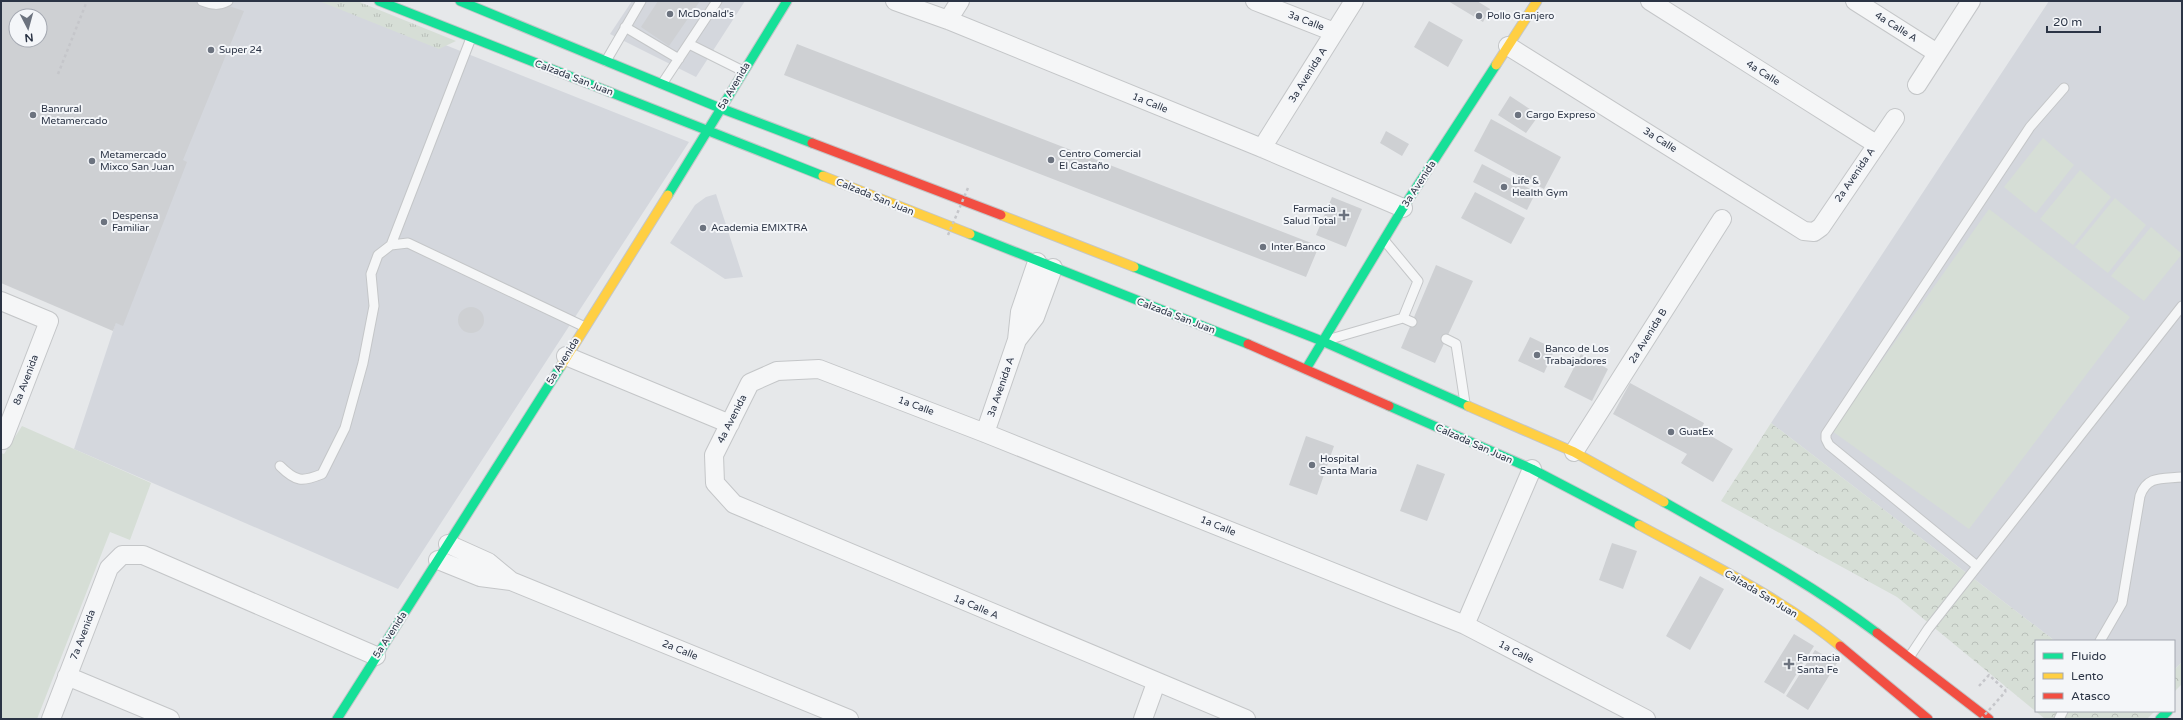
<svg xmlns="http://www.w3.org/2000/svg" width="2183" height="720" viewBox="0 0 2183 720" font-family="'Varela Round',sans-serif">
	<defs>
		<pattern id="grass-tufts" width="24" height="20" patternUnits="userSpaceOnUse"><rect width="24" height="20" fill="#d6ded6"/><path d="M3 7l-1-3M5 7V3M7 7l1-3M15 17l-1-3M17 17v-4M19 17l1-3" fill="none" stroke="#b8bfb9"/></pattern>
		<pattern id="forest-crowns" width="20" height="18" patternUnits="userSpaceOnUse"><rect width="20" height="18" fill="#d6ded6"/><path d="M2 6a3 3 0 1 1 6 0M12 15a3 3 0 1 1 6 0" fill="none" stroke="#b8bfb9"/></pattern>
	</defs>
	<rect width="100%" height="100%" fill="#e6e8ea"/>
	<path fill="#d4d7dd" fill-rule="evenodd" d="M1,1H335L689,142L398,589L74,449L117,319ZM16,16H40V40H16Z
		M632,1H745L696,77L610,34Z
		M2049,1H2182V662L2174,670V641H2055L1771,423Z
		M716,194L743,277L725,279L670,243L695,205L706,197Z"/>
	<path fill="url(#grass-tufts)" d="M319,1H357L456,41L439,49Z"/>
	<path fill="url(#forest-crowns)" d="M1771,423L2055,641H2036V711H2155L2147,719H2045L1897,597L1721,501Z
		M2182,662V684L2174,692V670Z"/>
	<path fill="#d6ded6" d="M2043,138L2074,165L2036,213L2004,187Z
		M2080,170L2111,197L2073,245L2040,219Z
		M2115,198L2146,225L2108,273L2075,247Z
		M1989,209L2130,317L1969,529L1832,431Z
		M2151,227L2182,254L2144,301L2111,276Z
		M22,426L151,483L130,540L110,532L37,719H1V453L4,454Z"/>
	<path fill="#ced0d3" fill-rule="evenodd" d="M1,1H214L244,11L183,160L187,162L123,326L116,323L113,331L1,283ZM16,16H40V40H16Z
		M658,1H700L669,46L641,27Z
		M1448,1H1477L1490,9L1483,22Z
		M1429,21L1463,40L1448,67L1414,47Z
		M797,44L1319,246L1306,277L784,75Z
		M1510,96L1539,115L1526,133L1498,115Z
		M1491,119L1561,157L1544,189L1474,151Z
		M1386,131L1409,144L1402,156L1380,143Z
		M1482,164L1536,192L1527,210L1473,182Z
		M1475,192L1525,218L1511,244L1461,218Z
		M1332,197L1362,209L1346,247L1316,235Z
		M1436,265L1473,281L1435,363L1401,348Z
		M458 320a13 13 0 1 1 26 0a13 13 0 1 1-26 0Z
		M1530,337L1555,349L1544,373L1518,361Z
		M1581,354L1608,369L1592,401L1564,387Z
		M1630,383L1704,423L1701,430L1733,449L1713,482L1681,463L1687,454L1613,414Z
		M1306,436L1334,446L1317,495L1289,485Z
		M1417,464L1445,474L1427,521L1400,511Z
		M1612,543L1637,551L1623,589L1599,580Z
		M1700,576L1724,589L1690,650L1666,636Z
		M1794,634L1814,646L1784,694L1764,682Z
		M1815,650L1837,663L1808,710L1786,696Z"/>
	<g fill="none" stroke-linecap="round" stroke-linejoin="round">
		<g stroke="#c4c6c8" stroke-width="11">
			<path id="lane" d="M202,1C213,5 218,6 228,1
				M625,27L679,59
				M689,44L743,71
				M606,61L641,1
				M662,84L717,1
				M1384,240L1418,281L1403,318
				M391,245L471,38
				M1446,339L1456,344L1465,403
				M1327,340L1403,318L1412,322
				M280,466C296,482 302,482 322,474L345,428L363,363L374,306L371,274L378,255L391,245L408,243L585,327
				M1977,566L1829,445L1826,439V434L2030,127L2064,88
				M2100,641L2122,603L2140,496C2147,475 2163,479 2182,477
				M1910,656L1928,629L2182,306
				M2059,719L2063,711"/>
		</g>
		<g stroke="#c4c6c8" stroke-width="20">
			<path id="street" d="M895,1L948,20L1262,148L1403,208
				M1255,1L1334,32
				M1650,1L1876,144
				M1855,1L1937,53
				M948,20L960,1
				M1508,46L1804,231L1814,232L1821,227L1895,118
				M1917,85L1971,1
				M1262,148L1354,1
				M1,301L49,321L3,440L1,439
				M1017,340L1035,317L1053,268
				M566,356L730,424
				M985,433L1017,340L1020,312L1037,262
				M1574,452L1722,219
				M448,544L488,562L511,581
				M438,560L480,577L511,581L849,719
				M1465,625L1532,469
				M67,676L170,719
				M51,719L109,568L122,555H143L376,656
				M1143,719L1156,683
				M1246,719L734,504L715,483L714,455L750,383L777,371L819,369L985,433L1465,625L1646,719"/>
		</g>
		<g stroke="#c4c6c8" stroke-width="11">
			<path id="fast" d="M379,1L823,176
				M460,1L720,108L812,143
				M668,195L787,1
				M970,234L1248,344
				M1134,267L1322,341L1468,406
				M1306,369L1403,208L1496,65
				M1389,406L1532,469L1639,525
				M1664,502C1736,543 1810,583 1877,633
				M337,719L561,366
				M2160,719L2168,711"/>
		</g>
		<g stroke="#c4c6c8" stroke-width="11">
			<path id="slow" d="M1496,65L1537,1
				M823,176L970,234
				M1001,215L1134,267
				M561,366L668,195
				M1468,406L1574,452L1664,502
				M1639,525C1707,562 1780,597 1840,646"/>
		</g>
		<g stroke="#c4c6c8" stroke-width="11">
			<path id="jam" d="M812,143L1001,215
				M1248,344L1389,406
				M1877,633L1989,719
				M1840,646L1928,719"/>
		</g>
		<path stroke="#c5c6ca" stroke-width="2.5" stroke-dasharray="3 3" stroke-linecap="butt" d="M58,74L87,1
			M1979,686L1989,675L2006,691"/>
		<use href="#lane" stroke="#f5f6f7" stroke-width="9"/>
		<use href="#street" stroke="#f5f6f7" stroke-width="18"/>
		<use href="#fast" stroke="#16e098" stroke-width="9"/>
		<use href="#slow" stroke="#ffcf43" stroke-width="9"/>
		<use href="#jam" stroke="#f24e42" stroke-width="9"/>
		<path stroke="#c5c6ca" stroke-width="2.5" stroke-dasharray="3 3" stroke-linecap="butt" d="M948,235L968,188
			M1981,719L2006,691"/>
	</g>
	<g fill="#6c737f" stroke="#f4f6f9" stroke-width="1.5">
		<circle cx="670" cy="14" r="4"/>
		<circle cx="1479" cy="16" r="4"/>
		<circle cx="211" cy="50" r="4"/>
		<circle cx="33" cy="115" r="4"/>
		<circle cx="1518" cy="115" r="4"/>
		<circle cx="1051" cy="160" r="4"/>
		<circle cx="92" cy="161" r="4"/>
		<circle cx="1504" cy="187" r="4"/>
		<path d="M1342 209h4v4h4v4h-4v4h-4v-4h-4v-4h4z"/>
		<circle cx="104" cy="222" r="4"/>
		<circle cx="703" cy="228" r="4"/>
		<circle cx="1263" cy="247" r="4"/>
		<circle cx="1537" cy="355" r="4"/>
		<circle cx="1671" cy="432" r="4"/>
		<circle cx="1312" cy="465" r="4"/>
		<path d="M1787 658h4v4h4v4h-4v4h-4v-4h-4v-4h4z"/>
	</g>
	<g text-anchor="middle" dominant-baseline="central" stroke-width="4" stroke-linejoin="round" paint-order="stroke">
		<g font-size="10" fill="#2b3445" stroke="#f4f6f9" text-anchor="start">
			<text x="678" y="14">McDonald's</text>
			<text x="1487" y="16">Pollo Granjero</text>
			<text x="219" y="50">Super 24</text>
			<text x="41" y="109">Banrural<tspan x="41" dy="12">Metamercado</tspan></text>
			<text x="1526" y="115">Cargo Expreso</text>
			<text x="1059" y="154">Centro Comercial<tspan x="1059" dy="12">El Castaño</tspan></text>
			<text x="100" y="155">Metamercado<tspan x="100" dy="12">Mixco San Juan</tspan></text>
			<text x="1512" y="181">Life &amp;<tspan x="1512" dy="12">Health Gym</tspan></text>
			<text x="1336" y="209" text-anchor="end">Farmacia<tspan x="1336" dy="12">Salud Total</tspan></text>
			<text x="112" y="216">Despensa<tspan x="112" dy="12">Familiar</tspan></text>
			<text x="711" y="228">Academia EMIXTRA</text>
			<text x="1271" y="247">Inter Banco</text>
			<text x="1545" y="349">Banco de Los<tspan x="1545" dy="12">Trabajadores</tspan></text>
			<text x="1679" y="432">GuatEx</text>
			<text x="1320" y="459">Hospital<tspan x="1320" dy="12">Santa Maria</tspan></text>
			<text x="1797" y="658">Farmacia<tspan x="1797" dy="12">Santa Fe</tspan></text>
		</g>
		<g font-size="10" fill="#2b3445" stroke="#f4f6f9">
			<text transform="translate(1306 21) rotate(21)">3a Calle</text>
			<text transform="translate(1896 27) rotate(32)">4a Calle A</text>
			<text transform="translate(1763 73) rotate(32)">4a Calle</text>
			<text transform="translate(1308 75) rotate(-58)">3a Avenida A</text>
			<text transform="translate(574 78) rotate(21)">Calzada San Juan</text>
			<text transform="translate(734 86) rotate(-59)">5a Avenida</text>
			<text transform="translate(1150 103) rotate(22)">1a Calle</text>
			<text transform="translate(1660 140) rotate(32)">3a Calle</text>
			<text transform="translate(1855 175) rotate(-56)">2a Avenida A</text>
			<text transform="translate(1419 184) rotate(-57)">3a Avenida</text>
			<text transform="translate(875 197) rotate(22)">Calzada San Juan</text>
			<text transform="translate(1176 316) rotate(21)">Calzada San Juan</text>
			<text transform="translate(1648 336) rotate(-58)">2a Avenida B</text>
			<text transform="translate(563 361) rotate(-58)">5a Avenida</text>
			<text transform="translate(26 380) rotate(-69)">8a Avenida</text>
			<text transform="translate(1001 387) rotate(-71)">3a Avenida A</text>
			<text transform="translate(916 406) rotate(20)">1a Calle</text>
			<text transform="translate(732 419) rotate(-63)">4a Avenida</text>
			<text transform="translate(1474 444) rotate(24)">Calzada San Juan</text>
			<text transform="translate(1218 526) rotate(22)">1a Calle</text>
			<text transform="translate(1761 594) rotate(31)">Calzada San Juan</text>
			<text transform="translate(976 607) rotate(23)">1a Calle A</text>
			<text transform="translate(83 635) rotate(-69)">7a Avenida</text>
			<text transform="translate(390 635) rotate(-57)">5a Avenida</text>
			<text transform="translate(680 650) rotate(22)">2a Calle</text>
			<text transform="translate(1516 652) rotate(27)">1a Calle</text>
		</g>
	</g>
	<rect width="2183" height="720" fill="none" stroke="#2b3445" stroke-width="4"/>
	<rect x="2035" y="640" width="140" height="72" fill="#f4f6f9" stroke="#a4a8b1"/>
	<rect x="2043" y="653" width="20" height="6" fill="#16e098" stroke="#a4a8b1"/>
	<text x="2071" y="660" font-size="12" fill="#2b3445">Fluido</text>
	<rect x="2043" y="673" width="20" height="6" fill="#ffcf43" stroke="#a4a8b1"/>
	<text x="2071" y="680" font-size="12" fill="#2b3445">Lento</text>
	<rect x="2043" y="693" width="20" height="6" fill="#f24e42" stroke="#a4a8b1"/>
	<text x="2071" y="700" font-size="12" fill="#2b3445">Atasco</text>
	<g transform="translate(28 28) rotate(174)"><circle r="19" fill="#f4f6f9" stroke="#a4a8b1"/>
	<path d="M0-3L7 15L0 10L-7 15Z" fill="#6c737f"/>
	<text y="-6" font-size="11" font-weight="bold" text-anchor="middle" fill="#2b3445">N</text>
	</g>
	<path d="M2047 26v6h53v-6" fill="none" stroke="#2b3445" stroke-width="2"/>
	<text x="2053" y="26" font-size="12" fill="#2b3445" stroke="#f4f6f9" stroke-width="3" paint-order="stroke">20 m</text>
</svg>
